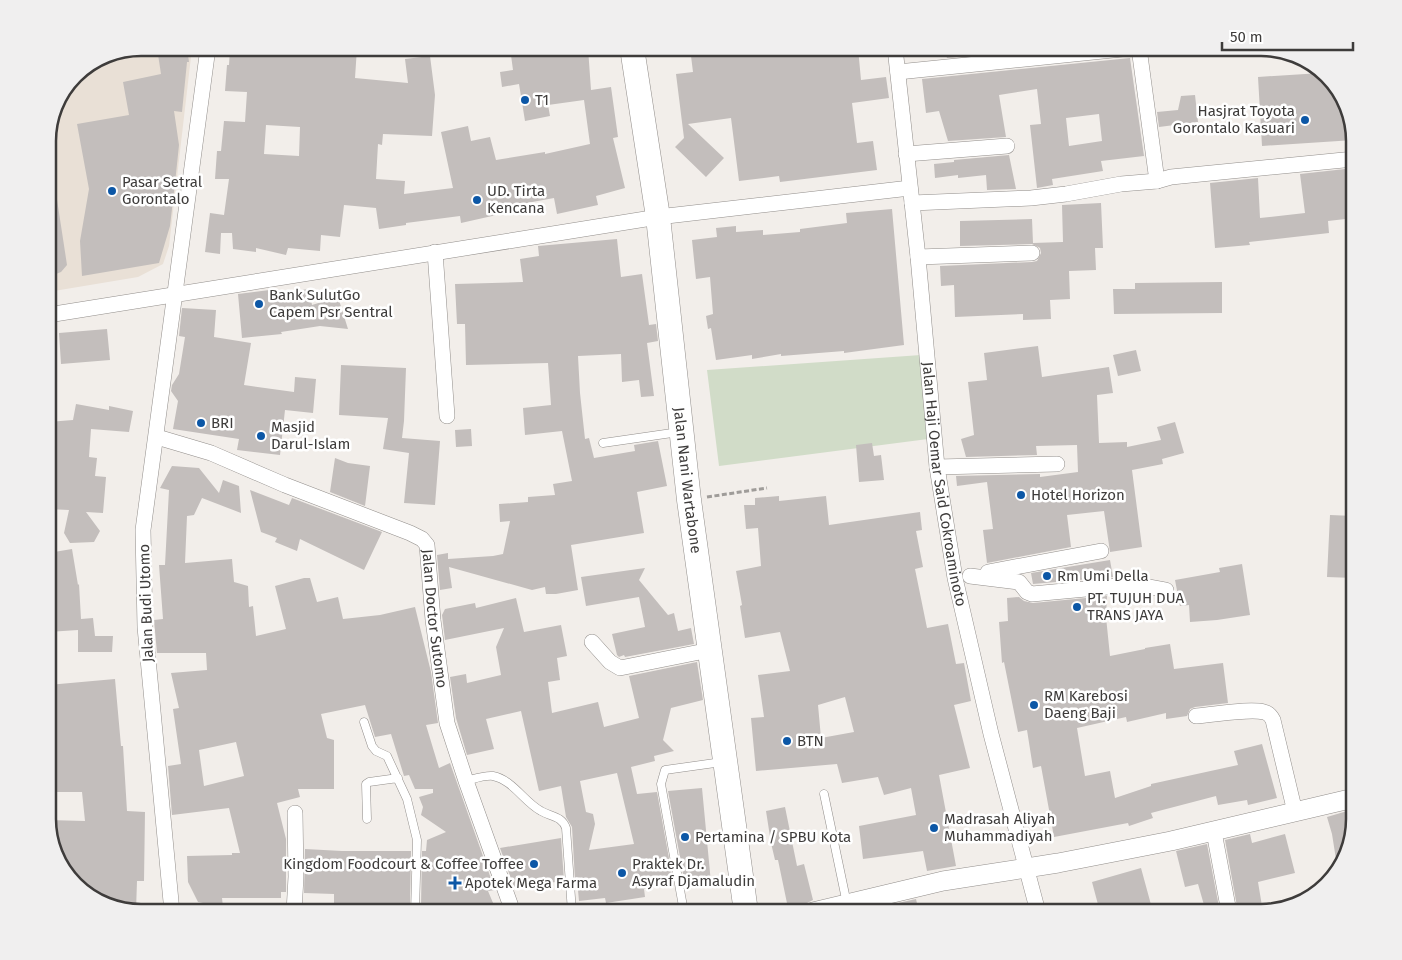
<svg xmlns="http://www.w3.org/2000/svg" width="1402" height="960" viewBox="0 0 1402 960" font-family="'Fira Sans',sans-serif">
	<rect width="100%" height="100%" fill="#f2eeea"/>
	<path fill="#e9e0d6" d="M141,48H192L169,246L163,264L138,277L48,292V135L75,75L105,55Z"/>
	<path fill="#d1dcc8" d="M921,355L928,439L719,466L707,370Z"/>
	<path fill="#c3bebc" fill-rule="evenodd" d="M157,48H187L189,62H187L182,112L174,111L179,145L175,183L170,226L159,263L82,276L80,241L89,189L77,124L129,115L123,82L161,74Z
		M230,48H357L355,78L408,83L405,59L430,56L435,95L432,136L383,134L382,145L378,144L376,179L405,181L404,194L453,188L441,132L468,126L471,141L490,137L496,160L545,152V154L590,144L584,100L548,105L550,116L525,121L519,84L502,87L500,72L513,70L510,48H588L591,90L611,87L618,137L613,138L625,188L596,196L598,205L557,214L554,198L500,208L501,214L461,223L460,216L406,223V225L379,229L376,208L344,205L340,237L321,235L320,251L288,248L286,255L256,248V252L233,249L232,233H221L220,254L205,252L210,213L224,215L229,179H215L217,151H221L224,121L245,122L247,92L225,91L227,65H229ZM266,125L300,127L299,156L264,154Z
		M690,48H858L861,80L886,77L889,98L852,103L857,143L873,141L877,170L780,182L779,176L739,181L731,118L688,124L724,158L706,177L675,147L684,138L676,74L693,72Z
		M943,48H1045L947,58Z
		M1130,58L1144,156L1101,161L1103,171L1052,179L1053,185L1037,188L1030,125L1041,124L1037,89L999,95L1006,137L948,141L939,111L926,113L922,79ZM1099,114L1102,141L1069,146L1066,118Z
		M1321,73L1345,99L1354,140L1262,146L1258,77Z
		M1195,95L1198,122L1159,127L1157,112L1178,110L1181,96Z
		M1009,155L1016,189L987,190L986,175L958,178V175L935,178L934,164L954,162V160Z
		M1354,168V218L1328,221L1329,233L1249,242L1250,245L1215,248L1210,183L1258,178L1260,218L1305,213L1300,174Z
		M48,193H56L67,265L61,272L56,274L48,271Z
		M1101,203L1103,248H1095L1096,270L1069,271L1070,299L1050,300L1051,319L1023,320V314L955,317L954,285L941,286L940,266L1032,262L1037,261L1041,253L1040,248L1032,244L960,246V221L1032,219L1033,243L1063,242L1062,205Z
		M892,209L904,345L844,353V351L781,356V354L752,359V355L716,360L711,328L708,329L706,316L713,314L710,277L696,279L692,240L717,237L716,228L736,226V232L763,230V235L800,232V229L847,223L846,213Z
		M617,239L621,277L642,274L649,325L656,324L658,341L647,343L654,396L641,397L639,380L622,382L621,354L578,356L580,393L585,439L589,438L594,458L635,451L634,445L658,441L667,486L637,492L644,533L571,545L578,590L556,594H546L545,587L532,590L449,567L452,588L440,590L437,555L448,553V559L493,556L503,554L510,521L500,522L499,504L528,502V497L555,495L553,484L572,481L562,431L525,435L523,408L551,405L548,363L466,365L465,324H457L455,284L523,282L520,259L539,256L538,246Z
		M1222,282V313L1114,314L1113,289H1135V283Z
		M277,289V293L309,289L312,305L338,297L348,329L320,326L281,332L282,334L242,338L238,294Z
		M182,308L216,310L214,337L251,343L244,385L294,392L295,377L316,379L313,413L285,410L280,455L237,450L239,439L173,429L178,401L171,391L172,385L179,374L185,337L179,336Z
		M107,329L110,360L61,364L59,333Z
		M1038,346L1042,377L1109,367L1113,393L1097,395L1099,443L1127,442V447L1161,440L1157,427L1175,422L1184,453L1162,459L1163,464L1132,470L1142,547L1110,552L1104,511L1067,515L1071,547L987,563L983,530L993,529L987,482L957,486L956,476L1040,474V477L1078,472L1077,445L1036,446L1037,455L966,457L961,439L974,435L968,382L987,380L984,353Z
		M1136,350L1141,371L1118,376L1113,355Z
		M341,365L406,368L404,421L402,438L440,441L435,505L404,503L409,453L383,449L388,418L339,415Z
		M76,404L109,410V406L133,411L129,432L91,429L89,457L97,458L95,476L106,477L103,513L86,512L100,531L94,542L70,543L64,533L69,510L48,509V422L73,420Z
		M471,429L472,446L456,447L455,430Z
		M872,443L874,456L881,455L884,480L859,482L856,445Z
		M335,458L348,463L370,466L365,506L330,492Z
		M172,466L199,468L219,493L223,480L239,486L241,513L202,498L194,515L187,516L185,563L232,559L234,582L248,586L249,607L253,606L256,636L286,629L275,586L304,578H310L317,602L338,597L343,619L380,615L415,607L431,672L438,723L426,725L439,768L450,763L495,890L488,891L496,910L421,906L422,851H426L427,840L446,832L421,815L423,807L419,797L433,793V789H415L409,775L404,776L391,734L375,737L365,705L321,714L327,738L334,740V789H298L300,797L277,803L286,839V892H281V898H222L223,907L198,902L188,882L187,856L232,855V853H240L229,808L172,815L168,766L181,764L173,709L179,708L171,673L207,670L206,653H157L154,620L163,619L159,565H165L169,490L160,488ZM236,742L244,776L204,786L199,750Z
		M250,490L289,505L292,498L382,532L364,570L300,539L297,551L275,542L277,538L261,532Z
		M779,496V501L826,496L829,525L920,512L922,530L916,531L923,567L915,569L927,628L948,624L956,664L964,663L971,701L954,705L970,768L939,775L956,866L927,871L923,851L863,859L859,826L916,815L911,788L884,795L878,777L842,783L837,764L756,771L751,718L764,717L758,675L790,671L780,632L745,638L740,606L742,605L736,571L761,566L758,528L746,529L744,505H755V498ZM845,697L854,732L821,738L818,705Z
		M1330,515L1354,516V578L1327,577Z
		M72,549L78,585L79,584L81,619L93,618L95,636H113L112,652H78V630L48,632V553Z
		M1110,560L1113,577L1033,584L1031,573Z
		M1242,564L1250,615L1217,620L1190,622L1189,605L1180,606L1175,580L1220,572L1219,568Z
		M645,568L639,580L668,615L674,613L678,631L691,628L694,644L625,657L624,655L619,657L617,655L612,634L645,627L639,597L586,606L581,577Z
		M1107,596L1106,617L1110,656L1145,649V648L1170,644L1174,669L1223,663L1228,703L1195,707L1190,709L1187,716L1166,719V713L1127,722L1126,717L1077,728L1085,776L1110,771L1115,798L1151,786V784L1238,765L1234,751L1262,744L1277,798L1248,805L1247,800L1218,805L1216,796L1151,813L1153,818L1129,826L1128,823L1054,837L1041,766L1033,768L1027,730L1018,732L1004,662L1002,663L999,622L1008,621L1007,598L1019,597L1024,601L1033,603Z
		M516,598L524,632L561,625L567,656L557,658L560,680L548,682L552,713L598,702L604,727L639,718L629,676L697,662L703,700L671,708L663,740L674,751L654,756L655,761L631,767L637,794L657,792L674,886L644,889L645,897L606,903L605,898L579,901L577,879L575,880L572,827L566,817L561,786L539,791L521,711L486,719L494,749L467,755L456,718L450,677L466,674L467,683L501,675L496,647L504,628L445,640L442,615L445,609L475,603L476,608ZM617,773L634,844L589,850L595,824L593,814L586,812L580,781Z
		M115,679L121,746H123L127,811L145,812L144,881H137L136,911L89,897L60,866L48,825V820L85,821L82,792H48V685Z
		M702,788L711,883L685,885L668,791Z
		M785,807L797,866L804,864L813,900L805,904L788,908L778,860H775L771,843L766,811Z
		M1354,809V819L1338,872L1332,834L1327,817Z
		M1250,834L1252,843L1285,834L1295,873L1258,882L1263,912H1238L1225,840Z
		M561,838L564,881L514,887L500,848Z
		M1207,844L1220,912H1206L1198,884L1185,887L1176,851Z
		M305,849L342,851H411L410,906L401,905V909H334V894L304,893Z
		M1141,868L1153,912H1100L1092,882Z
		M916,899L919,912H877L876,908Z"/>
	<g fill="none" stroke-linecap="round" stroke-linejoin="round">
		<g stroke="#928e8b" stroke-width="9">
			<path id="service" d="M603,443L679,432
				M364,722L372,746L376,751L387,756L407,799L417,840L415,912
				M466,781C474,779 484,775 493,776C513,780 524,802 541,811C551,817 562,816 566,828L572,912
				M824,794L847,904
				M367,819L366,784L369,782L398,778
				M684,912L661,784L665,770L722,762"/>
		</g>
		<g stroke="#928e8b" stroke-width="16">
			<g id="minor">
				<path d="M406,48H412"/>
				<path id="s1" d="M895,48L918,257L937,467L955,578L991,734L1038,912"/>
				<path d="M1139,48L1157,181"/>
				<path d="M898,72L1132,48"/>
				<path d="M906,154L1007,146"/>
				<path d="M912,203L1031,198L1066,194L1121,184L1157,181L1171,177L1354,159"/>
				<path d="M435,252L447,416"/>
				<path d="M918,257L1032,253"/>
				<path d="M48,315L658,217L910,188"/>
				<path id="s2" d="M157,437L211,453L285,485L410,533L422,539L427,545L433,620L447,723L466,781L513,912"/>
				<path d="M937,467L1057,464"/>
				<path d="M988,572L1101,551"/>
				<path d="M970,576L1019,582L1027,592L1032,594L1129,585H1139L1166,590"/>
				<path d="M592,642L610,662L620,668L710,650"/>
				<path d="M1196,716C1214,715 1249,708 1264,712C1269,713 1271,716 1273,720L1295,812"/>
				<path d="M1214,832L1229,912"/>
				<path d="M172,912L145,627L143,530L208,48"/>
				<path d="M294,912L296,877L295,813"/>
			</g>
		</g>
		<g stroke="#928e8b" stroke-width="20">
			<path id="tertiary" d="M813,912L943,881L1058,863L1171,841L1354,798"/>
		</g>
		<g stroke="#928e8b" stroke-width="25">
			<g id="primary">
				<path id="s3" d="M632,48L658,217L689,500L746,912"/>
			</g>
		</g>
		<path stroke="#9f9c99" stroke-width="3" stroke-dasharray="5 2.5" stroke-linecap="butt" d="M707,497L767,488"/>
		<use href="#service" stroke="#fff" stroke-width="8"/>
		<use href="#minor" stroke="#fff" stroke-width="15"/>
		<use href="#tertiary" stroke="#fff" stroke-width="19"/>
		<use href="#primary" stroke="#fff" stroke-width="24"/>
	</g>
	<g fill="#0c57a6" stroke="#fff" stroke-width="2">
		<circle cx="525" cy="100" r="5"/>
		<circle cx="1305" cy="120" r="5"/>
		<circle cx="112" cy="191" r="5"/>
		<circle cx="477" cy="200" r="5"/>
		<circle cx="259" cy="304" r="5"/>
		<circle cx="201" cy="423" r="5"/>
		<circle cx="261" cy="436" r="5"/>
		<circle cx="1021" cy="495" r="5"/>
		<circle cx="1047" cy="576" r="5"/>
		<circle cx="1077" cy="607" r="5"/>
		<circle cx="1034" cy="705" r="5"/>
		<circle cx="787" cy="741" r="5"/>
		<circle cx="934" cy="828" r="5"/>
		<circle cx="685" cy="837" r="5"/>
		<circle cx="534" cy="864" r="5"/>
		<circle cx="622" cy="873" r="5"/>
		<path d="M452.5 875.5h5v5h5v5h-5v5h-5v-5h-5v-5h5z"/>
	</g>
	<g text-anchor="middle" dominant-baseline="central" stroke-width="5" stroke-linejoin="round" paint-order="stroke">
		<g font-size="15" fill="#3e3c3b" stroke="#fff" text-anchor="start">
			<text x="535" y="100">T1</text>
			<text x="1295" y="111" text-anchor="end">Hasjrat Toyota<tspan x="1295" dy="17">Gorontalo Kasuari</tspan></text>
			<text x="122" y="182">Pasar Setral<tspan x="122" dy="17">Gorontalo</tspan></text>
			<text x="487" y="191">UD. Tirta<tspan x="487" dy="17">Kencana</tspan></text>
			<text x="269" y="295">Bank SulutGo<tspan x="269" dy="17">Capem Psr Sentral</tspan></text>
			<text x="211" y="423">BRI</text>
			<text x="271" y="427">Masjid<tspan x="271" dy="17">Darul-Islam</tspan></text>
			<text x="1031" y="495">Hotel Horizon</text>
			<text x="1057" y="576">Rm Umi Della</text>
			<text x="1087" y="598">PT. TUJUH DUA<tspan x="1087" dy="17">TRANS JAYA</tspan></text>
			<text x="1044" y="696">RM Karebosi<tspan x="1044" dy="17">Daeng Baji</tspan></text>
			<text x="797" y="741">BTN</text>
			<text x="944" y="819">Madrasah Aliyah<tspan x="944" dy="17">Muhammadiyah</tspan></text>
			<text x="695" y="837">Pertamina / SPBU Kota</text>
			<text x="524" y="864" text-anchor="end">Kingdom Foodcourt &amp; Coffee Toffee</text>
			<text x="632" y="864">Praktek Dr.<tspan x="632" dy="17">Asyraf Djamaludin</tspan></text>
			<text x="465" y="883">Apotek Mega Farma</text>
		</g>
		<g font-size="15" fill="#3e3c3b" stroke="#fff">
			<text stroke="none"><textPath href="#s3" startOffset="436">Jalan Nani Wartabone</textPath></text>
			<text stroke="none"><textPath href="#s1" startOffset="439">Jalan Haji Oemar Said Cokroaminoto</textPath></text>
			<text transform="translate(146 603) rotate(-92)">Jalan Budi Utomo</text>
			<text stroke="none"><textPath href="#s2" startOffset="366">Jalan Doctor Sutomo</textPath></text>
		</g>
	</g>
	<path d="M0 0H1402V960H0ZM141 56H1261A85 85 0 0 1 1346 141V819A85 85 0 0 1 1261 904H141A85 85 0 0 1 56 819V141A85 85 0 0 1 141 56Z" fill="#f0efef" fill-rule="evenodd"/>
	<path fill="none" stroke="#3e3c3b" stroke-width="2.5" d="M141 56H1261A85 85 0 0 1 1346 141V819A85 85 0 0 1 1261 904H141A85 85 0 0 1 56 819V141A85 85 0 0 1 141 56Z"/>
	<path d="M1222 42v8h131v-8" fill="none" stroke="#3e3c3b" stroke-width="2.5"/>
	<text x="1230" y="42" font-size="15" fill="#3e3c3b" stroke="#ffffff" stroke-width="4" paint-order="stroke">50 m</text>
</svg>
